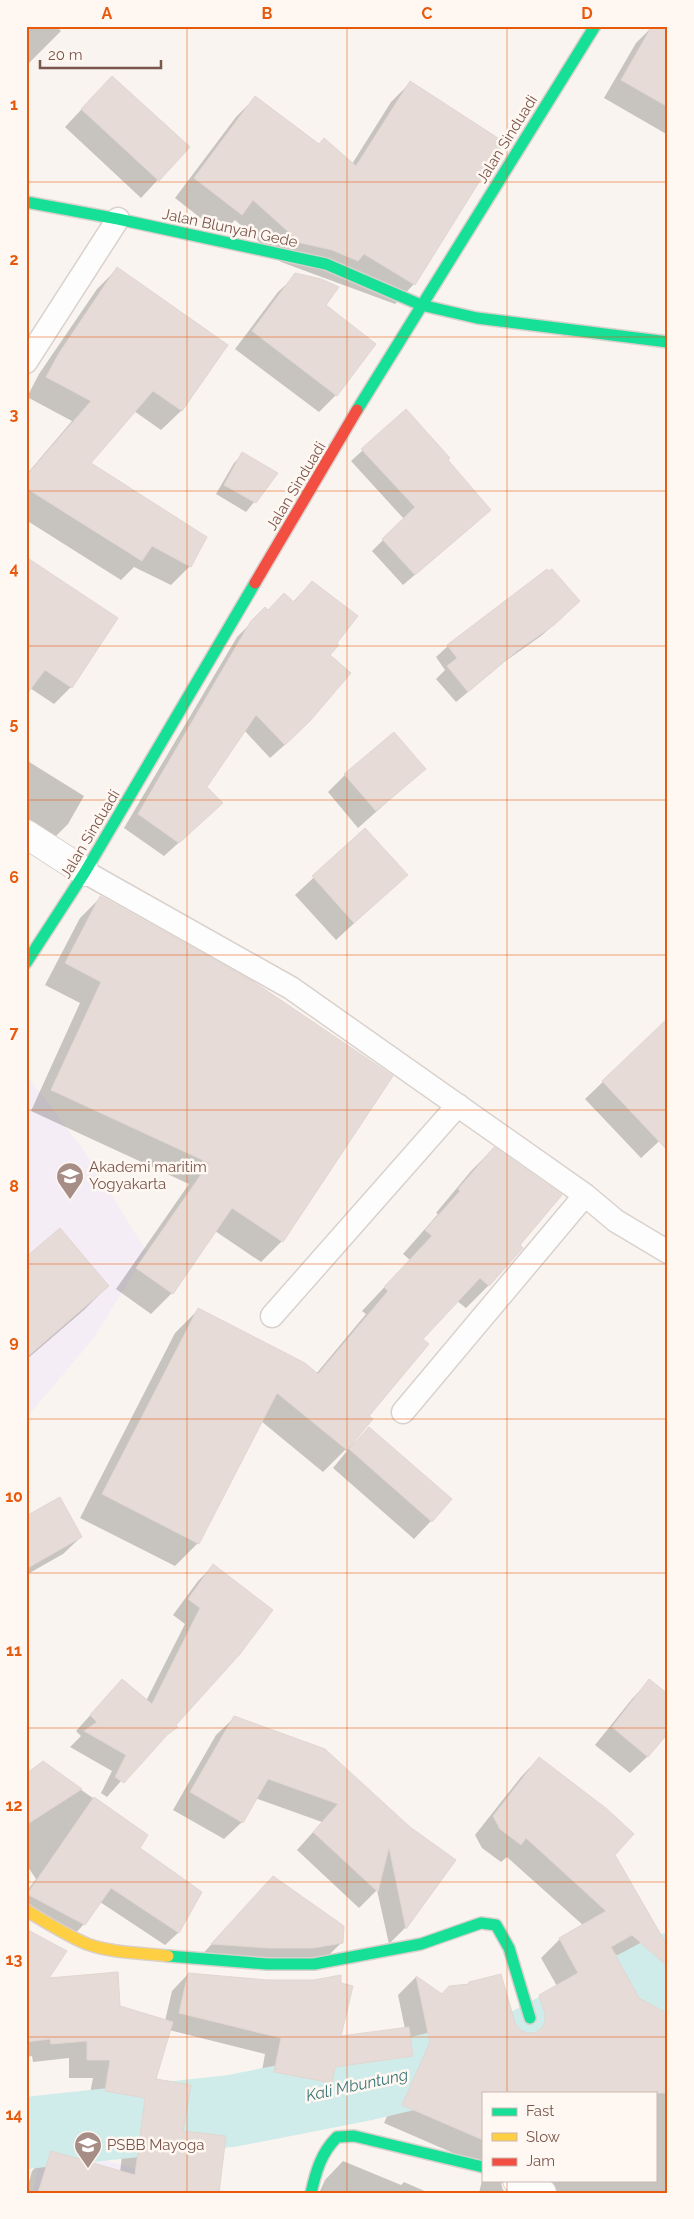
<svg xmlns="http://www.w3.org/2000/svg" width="694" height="2219" viewBox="0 0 694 2219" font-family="Raleway,sans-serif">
	<rect width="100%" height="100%" fill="#f9f4ef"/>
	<path fill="#f4edf5" d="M26,1075L82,1148L147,1252L93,1339L26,1418Z
		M43,2145L234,2193H33Z"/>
	<path fill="#0003" d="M26,26H56L61,31L26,66Z
		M653,26L668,34V135L604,98L636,43Z
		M410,83L414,284L395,304L281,262L235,220L221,234L175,198L236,117L255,98L318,145L352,164L391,102Z
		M95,95L188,147L141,198L65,127Z
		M117,269L226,345L181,411L161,430L134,411L89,463L190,566L171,585L134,567L121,580L26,520V475L72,421L27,397L39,374L97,289Z
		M296,275L324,306L336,395L319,412L235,349L278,292Z
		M406,411L446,460L478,521L403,585L372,551L404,519L351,461Z
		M243,454L277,474L246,512L216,494L234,463Z
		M26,558L71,687L54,704L30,688Z
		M312,582L328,655L288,742L270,758L244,730L205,787L207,817L164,856L124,828L237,637L265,609L268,612L292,603Z
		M567,613L541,636L504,662L456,702L436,679L445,670L436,657L448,646Z
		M26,760L84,796L68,824L51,841L26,827Z
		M424,769L358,828L328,792L345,775Z
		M365,830L406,875L336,940L295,895Z
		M101,897L282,1241L261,1262L215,1231L172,1293L151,1314L116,1289L189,1184L31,1111L80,1003L45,985L80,918Z
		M655,1032L668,1133L641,1158L585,1099Z
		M494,1148L518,1246L489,1285L466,1308L457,1301L422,1339L349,1446L350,1447L369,1429L431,1521L414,1539L333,1468L347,1451L345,1450L323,1472L261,1421L198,1543L175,1566L80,1518L175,1333L198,1310L316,1374L366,1314L362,1311L410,1260L403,1254L438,1214L436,1213L471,1171Z
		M26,1259L108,1286L84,1310L26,1360Z
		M26,1518L81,1537L63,1554L26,1575Z
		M213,1566L271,1610L107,1797L101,1793L112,1771L70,1747L81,1736L76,1731L122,1680L146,1701L185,1624L173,1615L198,1581Z
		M649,1681L648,1756L630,1773L595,1745L632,1699Z
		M234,1718L410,1828L454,1860L405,1928L389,1944L377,1890L359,1908L297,1850L322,1822L255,1798L242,1822L224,1839L173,1810L216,1735Z
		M539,1758L613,1855L668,1949V1982L657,1992L613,1952L638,1999L668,2015V2193H520L501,2183L503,2190L508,2193H479L483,2176V2180H655V2093H483V2166L384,2123L412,2061L411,2056L395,2072L331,2081L315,2099L259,2088L265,2054L169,2030L155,2080L181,2132L217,2193H26L32,2171L51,2152L120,2172L127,2116L87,2109L93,2078H69V2058L33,2062L32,2056L26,2057V1930L46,1979L119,2007L165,2021L172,1991L188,1974L339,2037L405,2029L398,1995L416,1977L442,1995L470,1983L514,2023L519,2031L526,2035L522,2014L540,1996L557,1986L541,1958L560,1939L584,1926L507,1857L501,1862L482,1848L475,1835L521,1777Z
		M43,1763L147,1836L138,1848L201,1893L178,1933L165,1945L100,1902L84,1924L72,1937L26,1913V1892L36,1879L26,1864V1772L28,1774Z
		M273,1878L342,1942L324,1960L196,1961Z
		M343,2161L401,2185L404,2182L429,2193H319L325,2180Z"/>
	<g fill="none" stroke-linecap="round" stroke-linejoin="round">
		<path stroke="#d0ecea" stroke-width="72" d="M26,2133L231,2111L364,2085L520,2048L668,1969"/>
	</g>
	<path fill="#e6dbd6" stroke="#e2d6d1" d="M652,26H668V107L621,80Z
		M112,76L190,147L159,181L81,109Z
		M410,81L504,142L415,285L364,254L358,261L332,250L301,243L253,200L242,215L194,178L255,96L319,144L324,138L356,166Z
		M117,267L228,345L182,411L153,391L91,463L207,537L191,567L152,546L142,561L26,488V476L91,401L46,377L59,353Z
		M295,273L321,279L339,287L326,305L376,344L337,396L252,331Z
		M406,409L450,458L448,460L491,510L415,575L382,539L415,507L361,449Z
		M242,452L278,473L256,503L224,485Z
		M26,557L118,618L72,688L45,670L26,695Z
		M547,569L548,571L552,569L580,601L554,625L517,651L468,692L447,666L457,658L447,645Z
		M312,581L358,616L337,643L339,645L330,655L351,673L310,721L285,745L256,715L207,787L223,803L179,843L138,814L251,621L265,607L268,610L284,593L294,602Z
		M394,732L426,769L376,811L344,774Z
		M365,828L408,875L354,923L312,876Z
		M100,896L254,982L393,1076L283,1242L232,1208L173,1294L136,1268L209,1163L51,1090L101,982L65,963Z
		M668,1018V1151L602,1081Z
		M494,1147L562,1195L520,1245L523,1248L489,1286L480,1278L423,1339L429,1344L369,1416L373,1419L347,1450L277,1393L199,1544L102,1494L198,1308L305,1363L318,1374L388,1291L384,1287L432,1236L425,1230L460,1191L458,1189Z
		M60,1228L109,1286L26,1358V1257Z
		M369,1427L452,1499L432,1522L349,1449Z
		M60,1497L82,1537L26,1569V1516Z
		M213,1564L273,1610L240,1654L176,1725L178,1727L168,1734L124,1783L115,1777L126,1755L84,1731L97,1722L90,1715L122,1679L152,1704L200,1608L188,1599Z
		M649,1679L668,1694V1733L648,1757L612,1727Z
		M234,1716L325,1749L410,1827L456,1860L406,1929L389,1847L378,1892L313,1832L338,1804L268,1779L243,1823L190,1792Z
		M539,1757L607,1809L634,1834L615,1855L668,1947V1967L632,1935L611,1947L639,1998L668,2014V2093H483V2140L402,2105L430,2042L416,1976L442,1994L449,1986L469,1984V1982L501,1974L515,2023L520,2030L527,2033H535L542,2028L545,2022V2014L539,1995L578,1973L559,1938L606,1911L526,1838L521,1845L500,1829L493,1816Z
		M43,1761L82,1789L26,1825V1774Z
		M94,1797L148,1835L140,1848L202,1892L179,1933L111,1888L85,1925L27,1894Z
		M273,1876L344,1926L343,1943L313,1948H268L211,1944Z
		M26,1929L67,1951L49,1978L118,1972L120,2006L173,2022L156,2079L191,2085L183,2131L226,2136L219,2193H38L51,2151L135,2175L145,2098L105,2091L110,2060H87V2041L51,2044L50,2039L26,2042Z
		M188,1973L267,1980H314L341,1975V1983L353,1986L341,2036L409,2027L413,2056L335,2067L332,2083L274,2072L281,2038L179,2013Z"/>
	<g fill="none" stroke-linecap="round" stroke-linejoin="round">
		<g stroke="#d9d1cd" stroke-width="25">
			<path id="lane" d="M26,362L118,219
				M85,872L291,988L585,1195L616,1221L668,1252
				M272,1316L458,1105
				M403,1412L585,1195"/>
		</g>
		<g stroke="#d9d1cd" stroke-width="30">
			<path id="street" d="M26,834L85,872
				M517,2180L542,2193"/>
		</g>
		<g stroke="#d9cfcb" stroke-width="14">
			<path id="fast" d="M26,202L118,219L326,264L421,305L477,318L668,342
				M357,410L595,26
				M26,963L85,872L255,583
				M168,1956L267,1964H314L421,1944L481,1923L496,1925L509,1948L530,2018
				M311,2193C316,2171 321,2153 337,2137L354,2136L483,2167"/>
		</g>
		<g stroke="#d9cfcb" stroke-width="14">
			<path id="slow" d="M26,1910C45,1922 66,1935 87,1944C112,1953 141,1953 168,1956"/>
		</g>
		<g stroke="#d9cfcb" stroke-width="14">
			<path id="jam" d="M255,583L357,410"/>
		</g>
		<use href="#lane" stroke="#fefdfd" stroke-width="22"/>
		<use href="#street" stroke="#fefdfd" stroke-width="28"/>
		<use href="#fast" stroke="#16e098" stroke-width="11"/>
		<use href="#slow" stroke="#ffcf43" stroke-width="11"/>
		<use href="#jam" stroke="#f24e42" stroke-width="11"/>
	</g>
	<path fill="none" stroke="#e8590c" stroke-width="1" stroke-opacity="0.55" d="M187,26V2193M347,26V2193M507,26V2093M26,182H668M26,337H668M26,491H668M26,646H668M26,800H668M26,955H668M26,1110H668M26,1264H668M26,1419H668M26,1573H668M26,1728H668M26,1882H668M26,2037H668M507,2180V2193"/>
	<defs>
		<g id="university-pin" transform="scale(1.4375)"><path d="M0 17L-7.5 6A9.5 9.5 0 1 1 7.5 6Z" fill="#a68d85" stroke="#fff8f2"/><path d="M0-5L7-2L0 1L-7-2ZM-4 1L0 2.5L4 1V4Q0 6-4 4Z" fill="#fff"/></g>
		<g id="school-pin" transform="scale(1.4375)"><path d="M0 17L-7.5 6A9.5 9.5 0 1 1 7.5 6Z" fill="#a68d85" stroke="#fff8f2"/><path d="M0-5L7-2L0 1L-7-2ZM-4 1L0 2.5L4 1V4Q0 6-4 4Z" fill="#fff"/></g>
	</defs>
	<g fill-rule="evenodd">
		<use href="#university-pin" x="70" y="1176"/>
		<use href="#school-pin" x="88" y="2145"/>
	</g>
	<g text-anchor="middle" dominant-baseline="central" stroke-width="5" stroke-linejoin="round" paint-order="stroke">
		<g font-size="15" fill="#7a564c" stroke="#fff8f2">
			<text transform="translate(507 139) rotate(-58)">Jalan Sinduadi</text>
			<text transform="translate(230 228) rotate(12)">Jalan Blunyah Gede</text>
			<text transform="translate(296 486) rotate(-59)">Jalan Sinduadi</text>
			<text transform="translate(90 834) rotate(-59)">Jalan Sinduadi</text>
		</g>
		<g font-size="15" fill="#7a564c" stroke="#fff8f2" text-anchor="start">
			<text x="89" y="1167">Akademi maritim<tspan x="89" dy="17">Yogyakarta</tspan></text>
			<text x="107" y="2145">PSBB Mayoga</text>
		</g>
		<g font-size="16" font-style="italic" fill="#3b7678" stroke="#fff8f2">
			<text transform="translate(357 2085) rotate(-12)">Kali Mbuntung</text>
		</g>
	</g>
	<rect width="694" height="2219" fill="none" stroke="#fff8f2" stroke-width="55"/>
	<rect x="482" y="2092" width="175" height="90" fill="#fff8f2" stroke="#cab7b0"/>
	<rect x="492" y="2108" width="25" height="8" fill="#16e098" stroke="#cab7b0"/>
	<text x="526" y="2116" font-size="15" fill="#7a564c">Fast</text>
	<rect x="492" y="2133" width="25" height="8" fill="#ffcf43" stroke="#cab7b0"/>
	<text x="526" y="2142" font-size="15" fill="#7a564c">Slow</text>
	<rect x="492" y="2158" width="25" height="8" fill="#f24e42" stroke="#cab7b0"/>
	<text x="526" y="2166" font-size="15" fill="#7a564c">Jam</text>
	<path d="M40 60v8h121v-8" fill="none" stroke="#7a564c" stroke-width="2.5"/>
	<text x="48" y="60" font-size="15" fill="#7a564c" stroke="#fff8f2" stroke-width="4" paint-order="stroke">20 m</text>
	<rect x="28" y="28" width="638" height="2164" fill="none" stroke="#e8590c" stroke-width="2"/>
	<g font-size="16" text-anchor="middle" font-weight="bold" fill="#e8590c">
		<text x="107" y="19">A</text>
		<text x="267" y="19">B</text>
		<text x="427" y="19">C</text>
		<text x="587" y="19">D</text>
		<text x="14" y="110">1</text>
		<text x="14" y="265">2</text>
		<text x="14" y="420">3</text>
		<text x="14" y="574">4</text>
		<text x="14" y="729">5</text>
		<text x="14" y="883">6</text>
		<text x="14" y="1038">7</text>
		<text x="14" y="1192">8</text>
		<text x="14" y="1347">9</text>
		<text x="14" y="1502">10</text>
		<text x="14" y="1656">11</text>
		<text x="14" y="1811">12</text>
		<text x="14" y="1965">13</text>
		<text x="14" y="2120">14</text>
	</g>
</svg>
